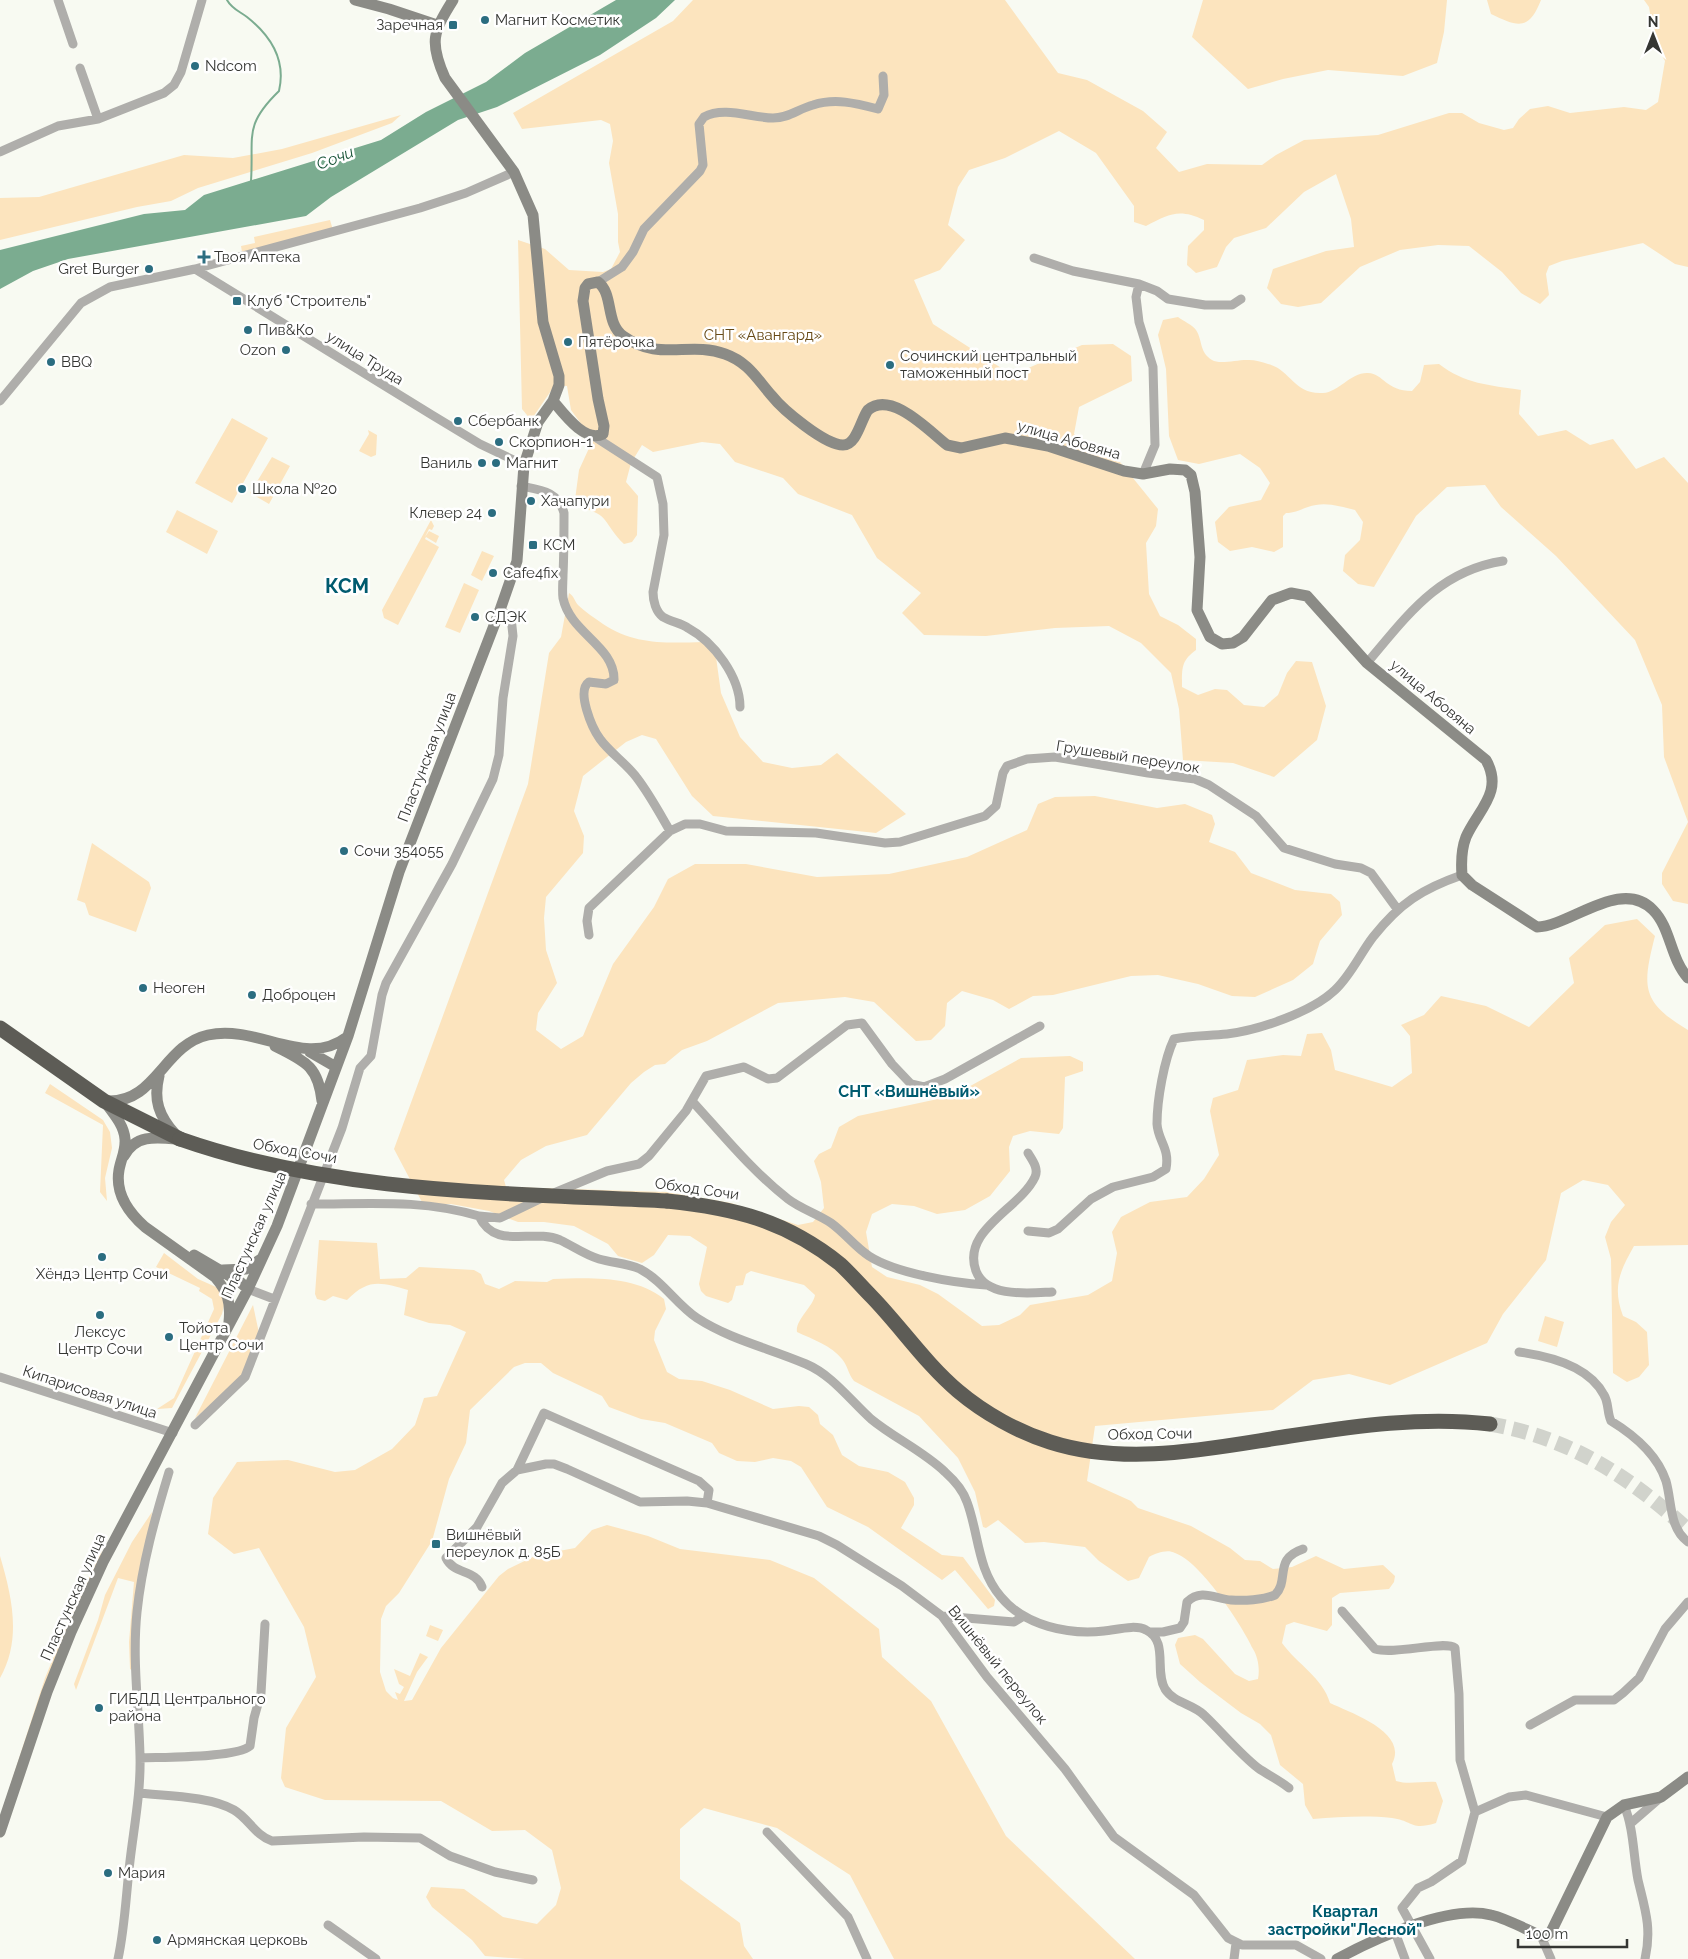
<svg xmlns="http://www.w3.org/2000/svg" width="1688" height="1959" viewBox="0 0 1688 1959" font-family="Raleway,sans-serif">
	<rect width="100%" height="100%" fill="#f8faf2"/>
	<path fill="#fce4be" d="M693,0H1005L1058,73L1087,80L1143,111L1167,132L1156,148L1179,172L1207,164L1262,165L1276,155L1304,140L1378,135L1449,113H1462L1479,123L1504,130L1513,128L1519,119L1530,109L1548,106L1570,113L1624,107L1646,110L1658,102L1665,61L1655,44L1649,7L1644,0H1688V267L1675,264L1643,243L1562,261L1549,266L1546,274L1549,295L1540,304L1521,293L1502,272L1469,246L1438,245L1400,250L1360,267L1321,303L1298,307L1281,304L1267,288L1273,269L1326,251L1354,247L1351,219L1336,174L1304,192L1266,228L1234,238L1226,247L1217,267L1196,273L1187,265L1188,246L1204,230V220C1179,208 1169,214 1146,226L1134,222V206L1096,153L1059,131L1005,158L969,170L958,187L948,225L965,240L940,270L914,280L933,324L1012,375L1082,345L1113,344L1131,356L1132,381L1079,407L1074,434L1088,447L1120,462L1158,509L1156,526L1146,543L1149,594L1160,616L1178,625L1196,639V650C1181,661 1182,668 1182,687L1198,695L1215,689L1227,690L1244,705L1264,707L1278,695L1287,673L1296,661L1312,662L1326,706L1317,740L1274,777L1233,763L1183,760L1179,709L1171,673L1141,643L1109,626L1055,628L986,636L924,635L902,613L921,593L877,558L852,515L798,494L783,478L735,462L720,444L702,442L653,452L642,445L631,463L626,482L638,496L637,535L632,542L624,544C602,523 611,512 574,507L579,470L590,446L585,429L571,410L567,386L555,385L531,420L522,409L518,240L545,249L569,270L603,272L611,269L620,252L618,242V214L609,163L613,141L610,124L601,120L522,129L513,113L673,21Z
		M1203,0H1447L1444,32L1437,63L1403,76L1328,70L1283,79L1248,89L1192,37Z
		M1487,0H1541C1529,31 1518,27 1491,14Z
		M401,115L392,123L312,153L198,188L171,201L137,207L0,240V198L39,197L184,155L233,158L282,149Z
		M330,220L333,230L242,252L241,246L255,243L254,237Z
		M1178,317C1183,321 1193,325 1196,330C1203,341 1199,352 1212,360C1220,365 1239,359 1249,360C1255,360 1262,362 1268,364C1291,370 1294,395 1323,393C1339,392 1351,372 1368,373C1384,374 1386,391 1412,391L1420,382L1424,365L1439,364C1465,384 1489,385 1521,390L1519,414L1538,436L1566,430L1590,445L1613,439L1636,469L1664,457L1688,483V822L1664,757L1662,705L1635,640L1556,556L1501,507L1485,485L1447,487L1416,516L1374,587L1358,584L1343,571L1345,555L1360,540L1363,522L1355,510C1339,506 1324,501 1308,507C1299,510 1295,513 1286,513L1283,516V547L1274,552L1252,547L1230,551L1218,542L1215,522L1229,507L1261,500L1270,483L1260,468L1240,454L1199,464L1178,460L1169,436L1166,369L1158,335L1163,320Z
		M232,418L268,438L232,503L195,483Z
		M368,430L377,435L376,455L371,457L359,451L369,434Z
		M272,457L290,466L269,504L250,493Z
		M177,510L218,531L207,554L166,532Z
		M431,520L434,526L432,530L429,529L425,537L429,531L439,536L436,543L426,537L425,539L439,547L398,625L384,618L382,610Z
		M482,551L494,556L482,581L471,575Z
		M464,583L479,590L460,633L445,627Z
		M569,593C574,596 574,600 578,605C585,612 595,618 603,624C634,645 666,643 703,642L716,657L721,693L740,737L763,762L792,768L821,765L837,753L906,814L876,833L713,816L692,796L656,739L642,735L626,742L583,776L574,811L584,836L583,853L546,897L544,918L546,950L557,983L538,1013L536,1030L561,1049L583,1036L613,964L654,907L668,879L695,864H746L817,877L889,874L967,857L1027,830L1038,804L1055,797L1095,796L1157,808L1185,804L1212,815L1215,824L1209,842L1235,852L1251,873L1295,890L1331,894L1340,902L1342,915L1320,941L1313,964L1293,980L1255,997L1232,996L1198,984L1158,975L1131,976L1053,995L1033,996L1009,1009L993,1000L962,991L947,1003L945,1026L931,1040L916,1041L874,1002L845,997L778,1003L707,1041L682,1050L665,1064L655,1065L644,1072L631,1083L587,1135L546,1146L521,1160L504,1180L506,1187L666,1192L731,1203L798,1225L813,1222L824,1208L821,1182L814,1161L819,1154L831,1148L839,1127L858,1116L952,1096L1021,1058L1070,1056L1083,1062V1071L1065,1077L1063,1128L1059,1134L1030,1131L1013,1136L1009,1147L1010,1171L990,1196L965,1210L937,1214L914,1206L892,1204L872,1214L866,1232L872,1267L887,1277L920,1285L938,1294L982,1326L999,1325L1020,1315L1030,1305L1088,1295L1112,1281L1117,1253L1112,1232L1121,1217L1150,1202L1187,1197L1204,1179L1219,1155L1210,1111L1213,1098L1238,1090L1247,1060L1283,1055L1301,1056L1307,1034L1322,1033L1331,1050L1335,1070L1392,1087L1412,1073L1410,1036L1401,1025L1424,1015L1441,996L1486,1006L1529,1027L1574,983L1569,958L1605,925L1637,919L1655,936C1642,987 1641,1002 1688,1030V1245L1634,1246C1620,1271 1612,1287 1623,1316L1636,1322L1647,1332L1649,1365L1639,1377L1627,1382L1613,1373L1611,1259L1605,1237L1611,1222L1625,1205L1608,1185L1583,1180L1561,1193L1546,1260L1503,1314L1487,1343L1390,1385L1349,1374L1313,1380L1273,1410L1095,1426L1087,1481L1131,1501L1138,1508L1191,1526L1230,1548L1245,1560L1260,1561L1273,1569L1292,1567L1316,1556L1344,1569L1383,1565L1395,1576L1394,1582L1389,1589L1340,1593L1332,1598V1625L1327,1631L1294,1622L1286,1625L1282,1643C1297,1664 1323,1678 1330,1703C1351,1713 1409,1732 1392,1764L1396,1781C1409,1785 1422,1781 1436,1782L1443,1801L1436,1823C1410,1831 1414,1821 1392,1818C1366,1815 1339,1817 1313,1819L1305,1805L1303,1784L1280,1765L1271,1735L1260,1724L1241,1713L1200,1682L1180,1664L1175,1645L1178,1638L1195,1635L1203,1639L1235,1674L1249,1681L1258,1679C1260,1669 1258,1657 1253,1649C1242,1625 1200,1561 1175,1553C1167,1549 1157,1553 1149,1557L1139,1578L1128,1581L1099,1561L1085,1547L1044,1542L1025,1543L998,1520L986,1528L983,1527L975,1492L958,1458L919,1416L854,1381C848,1374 848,1366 842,1359C832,1346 812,1339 797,1332C795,1320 813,1307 815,1295L804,1285L751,1271L746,1274L743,1285L736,1286L732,1300L728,1303L706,1296L701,1291L699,1284L707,1247L690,1236L668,1235L654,1255L642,1263L618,1256L608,1244L574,1226L544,1222H518L489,1211L451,1204H423L394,1149L528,784L549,653L561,637Z
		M1688,822V904L1673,901L1662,884V873Z
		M92,843L149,882L151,888L136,932L89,915L85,903L77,900Z
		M50,1084L103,1120L110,1132L112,1148L105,1178L107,1201L100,1192L103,1125L45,1093Z
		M319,1240L377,1243L380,1279L406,1278L419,1267L474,1270L481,1274L485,1284L499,1289L515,1281L547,1282L553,1279C589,1278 634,1275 664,1299L666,1309L655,1331L654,1340L667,1372L679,1379L702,1381L730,1390L773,1409L799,1406L809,1407L818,1415L820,1424L833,1435L842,1455L859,1466L888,1472L905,1482L914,1498V1505L901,1528L942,1555L963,1557L995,1600L994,1606L988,1609L955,1570L942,1580L868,1527L827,1507L801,1467L791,1461L773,1458L755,1462L737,1461L719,1453L712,1443L665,1423L641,1419L609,1407L602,1396L553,1373L541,1363H525L514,1367L470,1410L466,1443L449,1479L432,1541L399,1593L386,1606L381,1619L380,1672L386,1691L393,1698L398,1700L395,1692L400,1694L404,1687L399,1684L394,1669L410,1676L420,1653L428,1657L417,1672L404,1701L412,1700L441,1648L499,1576L508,1569L537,1555L575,1548L592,1530L607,1525L648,1536L680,1549L770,1560L814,1578L879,1629L882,1657L931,1701L1006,1836L1135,1959H894L850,1875L777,1828L704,1808L680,1829V1879L740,1923L744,1946L753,1959H525L485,1956L472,1940L432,1907L426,1897L431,1887L464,1889L503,1917L537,1924L556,1905L561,1888L552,1850L525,1830L492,1831L441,1801L325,1800L285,1787L281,1778L286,1728L316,1677L304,1627L259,1548L234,1554L208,1534L213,1498L237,1462L288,1460L335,1472L355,1470L392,1449L415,1425L424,1398L437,1396L466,1332L450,1325L429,1323L404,1315L408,1290C381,1282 368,1278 347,1300L333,1296L325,1301L317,1299L315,1294Z
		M164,1253L198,1279L216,1287L221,1292L224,1305L222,1314L172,1408L157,1409L174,1398L214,1309L212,1299L199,1291L200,1288L156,1267Z
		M253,1305L259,1333L245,1370L234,1386L195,1418Z
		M1545,1316L1564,1322L1557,1347L1538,1341Z
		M152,1512L133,1671L130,1669L129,1642L134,1582L118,1578L76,1690L74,1684L98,1620L105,1595L132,1542Z
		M105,1538L100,1558L73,1614L47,1678L0,1817L45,1678L72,1613L99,1557Z
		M0,1556C12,1597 22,1639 0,1678Z
		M430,1625L443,1630L438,1641L426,1636Z"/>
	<path fill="#7bac90" d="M616,0H675L656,18L600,55L497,107L458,120L331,197L306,216L68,259L33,271L0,289V250L144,214L185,210L204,195L381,140L426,112L486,82L525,53Z"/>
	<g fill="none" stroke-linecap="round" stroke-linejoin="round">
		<path stroke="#7bac90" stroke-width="2" d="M227,0C232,9 239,11 247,17C271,36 286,61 279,91C243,126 254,136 251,181"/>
		<path stroke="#d1d3cc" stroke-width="15" stroke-dasharray="15 8" stroke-linecap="butt" d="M1490,1424C1570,1438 1629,1476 1688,1530"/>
		<path stroke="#afaeab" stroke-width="9" d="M58,0L73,44
			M80,68L98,119
			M0,152L58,126L98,119L164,93L174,85L181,72L202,0
			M1034,258L1073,271L1139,284L1157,291L1168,299L1205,305H1232L1241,299
			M195,269L432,415L480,444L524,465
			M598,282L622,267L633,252L644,229L700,171L703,165L699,124L704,117C724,106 752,118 773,118C789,118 798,109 813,105C835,98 855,103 878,109L884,95L883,76
			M1139,284L1136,297L1139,322L1153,367L1155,445L1143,474
			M0,401L81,303L110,287L195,269L420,208L466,193L514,172
			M595,437L657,477L663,504L664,535L653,592C653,601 656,612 663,617C671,622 681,623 688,628C714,642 740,677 740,707
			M521,486C541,490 558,491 564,513C564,534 564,554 563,575C563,582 562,591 563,598C570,633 615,646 614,680L606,684L589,682C576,691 592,728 600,739C610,753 627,764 637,778C650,795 660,814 670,831
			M1367,663C1407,616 1438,571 1503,561
			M589,935L587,921L589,908L670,831L685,824H700L726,831L816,833L885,843L900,842L985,816L996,806L1003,773L1007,766L1027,759L1055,757L1148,773L1195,779L1209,785L1256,816L1284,848L1335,864L1361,868L1371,873L1398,910
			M692,1101C723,1135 751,1170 788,1199C801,1209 818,1214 831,1223C845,1233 855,1247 869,1256C895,1273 954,1283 986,1285
			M1028,1153C1032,1160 1039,1168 1035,1177C1020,1209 961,1230 976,1271C986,1298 1029,1293 1052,1292
			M554,1193L607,1171L639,1164L649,1156L686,1111L706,1076L744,1067L768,1079L777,1078L847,1025L862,1023L892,1064L911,1084L924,1087L945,1079L1040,1026
			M311,1204C370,1204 421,1199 479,1216C495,1251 532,1228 560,1240C573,1246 585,1255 599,1259C613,1263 627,1263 640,1269C663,1281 676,1304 697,1318C731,1340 769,1348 806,1364C832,1375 850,1400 871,1419C894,1438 923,1451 945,1472C954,1480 963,1490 967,1502C979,1534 977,1569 1001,1597C1025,1626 1069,1635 1104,1631C1116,1630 1135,1624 1146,1630C1169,1641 1154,1671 1165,1689C1174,1703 1193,1704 1204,1715C1222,1732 1239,1753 1258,1768C1268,1775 1279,1780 1289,1788
			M479,1216L500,1218L542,1198
			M1028,1231L1049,1233L1058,1229L1091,1199L1113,1187L1153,1177L1166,1169C1170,1148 1158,1141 1157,1124C1157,1100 1164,1060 1174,1039C1191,1035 1209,1036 1227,1034C1259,1030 1312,1012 1335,990C1351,975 1360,954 1373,937C1400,903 1422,889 1462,875
			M248,1289L274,1299
			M1519,1352C1549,1356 1589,1366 1604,1395C1609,1403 1607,1413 1611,1421C1634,1435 1657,1454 1666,1481C1672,1502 1669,1528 1688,1542
			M0,1377L173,1433
			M195,1425L245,1377L342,1128L360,1068L371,1056L382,995L386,983L452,864L493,779L499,755L503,698L513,636L511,617L500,610
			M517,1470L544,1413L699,1481L709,1490L707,1503
			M482,1587C476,1569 454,1575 446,1558L477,1527L502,1483L517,1470L546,1464H554L567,1469L640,1502L687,1501L707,1503L819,1536L837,1545L902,1586L942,1616L987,1677L1065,1769L1114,1837L1194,1895L1228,1938L1242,1945H1296L1321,1959
			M1342,1611L1375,1649C1396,1655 1444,1640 1455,1648L1459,1694L1460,1760L1475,1812L1462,1861L1431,1882L1418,1888L1402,1908L1430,1959
			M942,1616L1014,1622L1024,1616
			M1150,1632H1163L1180,1628L1184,1622L1187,1602C1201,1588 1216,1599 1231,1600C1244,1601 1263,1600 1275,1595C1290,1580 1273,1559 1303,1549
			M1530,1725L1575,1700H1614L1623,1693L1639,1678L1665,1629L1688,1602
			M140,1758C162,1757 237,1758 250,1746L254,1718L261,1693L265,1624
			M139,1793C166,1796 210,1796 234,1810C248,1818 256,1836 272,1841L364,1837L420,1838L450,1856L495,1872L533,1880
			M1624,1805C1634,1829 1633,1854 1638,1880C1645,1909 1652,1928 1645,1959
			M1475,1812L1509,1797L1526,1795L1607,1817
			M1631,1823L1661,1797
			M767,1832L848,1917L867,1959
			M328,1925L376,1959
			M1395,1932L1405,1959
			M1541,1936L1551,1959
			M118,1959C125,1927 126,1894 130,1861C134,1827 141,1791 140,1756C139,1708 132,1660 137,1612C142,1564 155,1518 169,1472
			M1234,1959L1236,1943"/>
		<path stroke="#8b8b86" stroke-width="11" d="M355,0L389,9L437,25
			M553,401C564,414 585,443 603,434L604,426L598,399L583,301L585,288L588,284L598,282C614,294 605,323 623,336C659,362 689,341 725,354C748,362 757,379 772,396C783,410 825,445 843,445C857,445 861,419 868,410C891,390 929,431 947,445L961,448L1005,438L1048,446L1124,471L1143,474L1170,469L1185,470L1191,475L1195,492L1200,557L1197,610L1210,637L1222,644L1233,643L1243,637L1272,600L1291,593L1307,596L1367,663L1486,760C1504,792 1478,810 1466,837C1461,850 1461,862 1462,875L1472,885L1537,927C1571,926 1621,877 1653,910C1671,928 1670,958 1688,978
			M275,1046C304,1061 318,1065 322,1101
			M310,1052L336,1067
			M159,1076C153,1100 159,1116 175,1134
			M106,1101C156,1104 163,1045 208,1035C258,1024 305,1069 347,1037
			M105,1102C113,1113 124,1125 125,1139C126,1150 121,1159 119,1170C115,1193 128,1212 145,1227L215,1277C228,1292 231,1303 229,1322
			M124,1156C135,1135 155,1137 176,1139
			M194,1255L240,1282L248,1289
			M223,1270L246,1269L261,1259
			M0,1832L47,1692L71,1632L103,1562L248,1289L277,1226L348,1036L399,872L500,610L517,561L524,465L538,422L553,401L559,385V376L543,322L533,215L514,172L445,78C429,42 433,32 453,0
			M1337,1959C1374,1939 1449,1904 1491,1915C1508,1919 1525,1929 1541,1936H1546L1551,1932L1607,1817L1624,1805L1661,1797L1688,1777"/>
		<path stroke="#5d5c56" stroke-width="15" d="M0,1028L104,1101L180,1139
			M667,1201C734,1208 785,1220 840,1264C851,1274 861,1286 872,1297C901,1327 926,1364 958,1391C984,1413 1018,1432 1050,1442C1128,1467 1211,1448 1290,1436C1356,1426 1423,1416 1490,1424"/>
		<path stroke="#5d5c56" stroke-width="15" d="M180,1139C333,1193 505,1193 667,1201"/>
	</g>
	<g fill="#2b6d80" stroke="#fff" stroke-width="2">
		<circle cx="485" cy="20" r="5"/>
		<rect x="448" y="20" width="10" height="10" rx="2.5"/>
		<circle cx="195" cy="66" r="5"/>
		<path d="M201.5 249.5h5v5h5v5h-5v5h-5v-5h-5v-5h5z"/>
		<circle cx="149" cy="269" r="5"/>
		<rect x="232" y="296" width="10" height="10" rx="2.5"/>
		<circle cx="248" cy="330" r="5"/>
		<circle cx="568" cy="342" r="5"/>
		<circle cx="286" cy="350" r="5"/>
		<circle cx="51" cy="362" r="5"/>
		<circle cx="890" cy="365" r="5"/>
		<circle cx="458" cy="421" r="5"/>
		<circle cx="499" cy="442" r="5"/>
		<circle cx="482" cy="463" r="5"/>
		<circle cx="496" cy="463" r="5"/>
		<circle cx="242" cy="489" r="5"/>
		<circle cx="531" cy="501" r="5"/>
		<circle cx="492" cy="513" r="5"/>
		<rect x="528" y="540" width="10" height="10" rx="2.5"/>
		<circle cx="493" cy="573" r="5"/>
		<circle cx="475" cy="617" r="5"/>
		<circle cx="344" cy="851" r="5"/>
		<circle cx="143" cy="988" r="5"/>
		<circle cx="252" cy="995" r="5"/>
		<circle cx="102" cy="1257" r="5"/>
		<circle cx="100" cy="1315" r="5"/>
		<circle cx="169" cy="1337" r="5"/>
		<rect x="431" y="1539" width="10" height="10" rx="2.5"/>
		<circle cx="99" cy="1708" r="5"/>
		<circle cx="108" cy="1873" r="5"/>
		<circle cx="157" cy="1940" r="5"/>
	</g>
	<g text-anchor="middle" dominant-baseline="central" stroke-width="5" stroke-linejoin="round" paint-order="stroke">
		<g font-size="15" fill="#353633" stroke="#fff" text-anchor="start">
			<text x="495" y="20">Магнит Косметик</text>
			<text x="443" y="25" text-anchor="end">Заречная</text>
			<text x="205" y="66">Ndcom</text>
			<text x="214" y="257">Твоя Аптека</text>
			<text x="139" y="269" text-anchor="end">Gret Burger</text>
			<text x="247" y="301">Клуб "Строитель"</text>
			<text x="258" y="330">Пив&amp;Ко</text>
			<text x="578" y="342">Пятёрочка</text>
			<text x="276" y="350" text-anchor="end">Ozon</text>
			<text x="900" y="356">Сочинский центральный<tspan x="900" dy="17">таможенный пост</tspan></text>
			<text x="61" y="362">BBQ</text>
			<text x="468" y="421">Сбербанк</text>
			<text x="509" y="442">Скорпион-1</text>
			<text x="472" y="463" text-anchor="end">Ваниль</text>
			<text x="506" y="463">Магнит</text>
			<text x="252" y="489">Школа №20</text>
			<text x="541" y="501">Хачапури</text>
			<text x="482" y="513" text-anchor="end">Клевер 24</text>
			<text x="543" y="545">КСМ</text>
			<text x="503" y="573">Cafe4fix</text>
			<text x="485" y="617">СДЭК</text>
			<text x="354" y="851">Сочи 354055</text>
			<text x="153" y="988">Неоген</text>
			<text x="262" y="995">Доброцен</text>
			<text x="102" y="1274" text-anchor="middle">Хёндэ Центр Сочи</text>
			<text x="179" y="1328">Тойота<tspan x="179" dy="17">Центр Сочи</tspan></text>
			<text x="100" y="1332" text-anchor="middle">Лексус<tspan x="100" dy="17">Центр Сочи</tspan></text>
			<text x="446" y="1535">Вишнёвый<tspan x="446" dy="17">переулок д. 85Б</tspan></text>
			<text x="109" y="1699">ГИБДД Центрального<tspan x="109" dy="17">района</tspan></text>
			<text x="118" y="1873">Мария</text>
			<text x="167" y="1940">Армянская церковь</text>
		</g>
		<g font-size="15" fill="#674a16" stroke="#fff">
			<text x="763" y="335">СНТ «Авангард»</text>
		</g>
		<g font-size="15" fill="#353633" stroke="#fff">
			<text transform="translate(365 358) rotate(32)">улица Труда</text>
			<text transform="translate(1069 440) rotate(16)">улица Абовяна</text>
			<text transform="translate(1433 697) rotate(40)">улица Абовяна</text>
			<text transform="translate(427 757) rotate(-69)">Пластунская улица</text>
			<text transform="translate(1128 757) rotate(9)">Грушевый переулок</text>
			<text transform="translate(295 1151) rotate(10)">Обход Сочи</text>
			<text transform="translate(697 1189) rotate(8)">Обход Сочи</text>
			<text transform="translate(254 1235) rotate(-66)">Пластунская улица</text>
			<text transform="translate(90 1392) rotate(18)">Кипарисовая улица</text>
			<text transform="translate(1150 1434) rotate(-1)">Обход Сочи</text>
			<text transform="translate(73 1597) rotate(-66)">Пластунская улица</text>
			<text transform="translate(998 1665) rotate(51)">Вишнёвый переулок</text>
		</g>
		<g font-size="16" font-style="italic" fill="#1b563a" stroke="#fff">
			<text transform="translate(335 158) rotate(-21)">Сочи</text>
		</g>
		<g font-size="16" font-weight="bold" fill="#005b6f" stroke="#fff">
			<text x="909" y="1091">СНТ «Вишнёвый»</text>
			<text x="1345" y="1911">Квартал<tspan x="1345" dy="18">застройки"Лесной"</tspan></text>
		</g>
		<g font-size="20" font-weight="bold" fill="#005b6f" stroke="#fff">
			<text x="347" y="586">КСМ</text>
		</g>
	</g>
	<g transform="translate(1653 35)" stroke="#ffffff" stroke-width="4" paint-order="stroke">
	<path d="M0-4L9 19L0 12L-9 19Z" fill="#353633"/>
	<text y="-8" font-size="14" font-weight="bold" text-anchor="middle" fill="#353633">N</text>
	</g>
	<path d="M1518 1939v8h109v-8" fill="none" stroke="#353633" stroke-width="2.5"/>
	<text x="1526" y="1939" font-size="15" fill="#353633" stroke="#ffffff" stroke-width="4" paint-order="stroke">100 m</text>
</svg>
